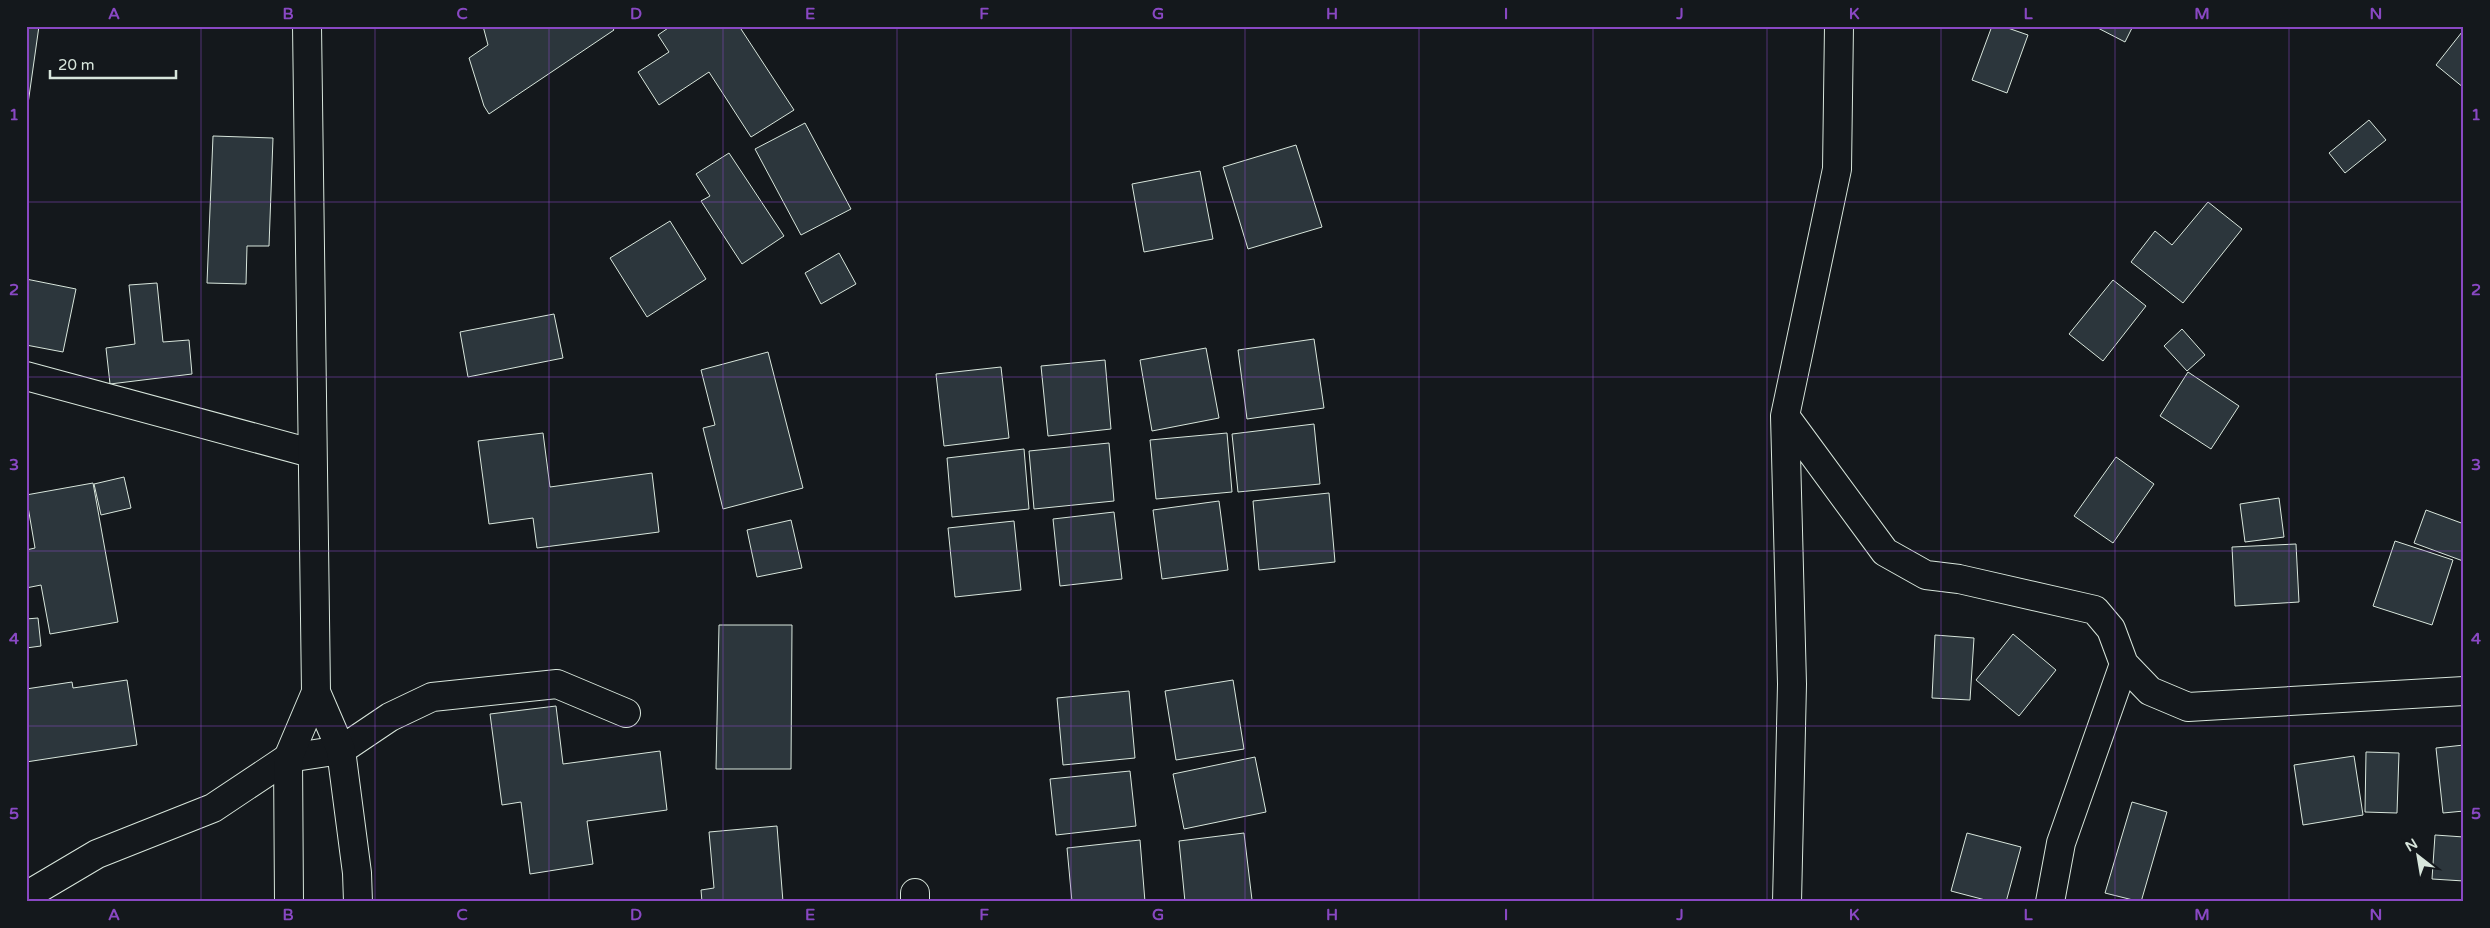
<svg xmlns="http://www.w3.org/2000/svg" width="2490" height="928" viewBox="0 0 2490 928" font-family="'Varela Round',sans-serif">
	<rect width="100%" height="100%" fill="#14181c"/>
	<path fill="#2c363c" stroke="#d8e6dc" d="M26,26H39L26,118Z
		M483,26H611L614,30L489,114L484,106L469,58L488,45Z
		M671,26H739L794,110L751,137L709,72L659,105L638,72L669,52L658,35Z
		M1992,26H2002L2028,35L2007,93L1972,80Z
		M2094,26H2133L2125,42Z
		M2462,32L2464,33V88L2436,65Z
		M2369,120L2386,140L2345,173L2329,153Z
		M805,123L851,209L801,235L755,149Z
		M213,136L273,138L269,246H247L246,284L207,283Z
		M1296,145L1322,227L1248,249L1223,167Z
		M729,153L784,236L742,264L701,201L710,196L696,174Z
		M1200,171L1213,239L1144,252L1132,184Z
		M2208,202L2242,229L2183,303L2131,262L2155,231L2172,245Z
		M670,221L706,279L647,317L610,258Z
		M839,253L856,284L821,304L805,273Z
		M26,279L76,289L63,352L26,345Z
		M2113,280L2146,306L2103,361L2069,334Z
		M157,283L163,342L189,340L192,374L110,384L106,348L135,344L129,285Z
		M554,314L563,358L468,377L460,332Z
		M2182,329L2205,355L2187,371L2164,346Z
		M1314,339L1324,408L1247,419L1238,350Z
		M1206,348L1219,418L1152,431L1140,360Z
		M768,352L803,488L723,509L703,428L715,425L701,370Z
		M1105,360L1111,429L1048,436L1041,366Z
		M1001,367L1009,438L944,446L936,374Z
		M2188,372L2239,406L2211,449L2160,416Z
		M1314,424L1320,484L1238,492L1232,434Z
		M543,433L550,487L652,473L659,532L537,548L533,518L489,524L478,441Z
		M1227,433L1232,492L1156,499L1150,440Z
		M1109,443L1114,501L1034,509L1029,451Z
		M1024,449L1029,509L952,517L947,458Z
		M2116,457L2154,484L2113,543L2074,516Z
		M124,477L131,508L101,515L94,484Z
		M93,483L118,622L50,634L41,585L26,588V550L35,548L26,495Z
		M1329,493L1335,562L1259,570L1253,501Z
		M2279,498L2284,537L2245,542L2240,504Z
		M1219,501L1228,570L1162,579L1153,510Z
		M2426,510L2464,524L2463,561L2414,543Z
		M1114,512L1122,579L1060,586L1053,519Z
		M791,520L802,568L757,577L747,530Z
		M1014,521L1021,590L955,597L948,528Z
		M2395,541L2453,560L2432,625L2373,606Z
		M2296,544L2299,602L2235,606L2232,547Z
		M38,618L41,646L26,648V619Z
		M719,625H792L791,769H716Z
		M2013,634L2056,670L2019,716L1976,680Z
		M1935,635L1974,638L1970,700L1932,698Z
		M127,680L137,745L26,762V689L72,682L73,688Z
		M1233,680L1244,749L1176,760L1165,691Z
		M1129,691L1135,758L1063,765L1057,698Z
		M556,706L563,764L660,751L667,810L587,821L593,864L530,874L521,802L502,805L490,714Z
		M2464,745V811L2443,813L2436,748Z
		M2366,752L2399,753L2397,813L2365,812Z
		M2354,756L2363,815L2303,825L2294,765Z
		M1255,757L1266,812L1184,829L1173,774Z
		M1130,771L1136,826L1056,835L1050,779Z
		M2132,802L2167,812L2141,902L2105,893Z
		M777,826L783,902H702L701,890L714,888L709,832Z
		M1244,833L1252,900L1185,902L1179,841Z
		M1967,833L2021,847L2006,902H1993L1951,891Z
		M2435,835L2464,837V881L2432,879Z
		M1140,840L1145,902H1072L1067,848Z"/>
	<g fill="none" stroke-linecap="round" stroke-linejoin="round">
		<g stroke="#d8e6dc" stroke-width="30">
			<path id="street" d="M26,376L311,453
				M1785,416L1885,552L1926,575L1959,579L2095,610L2111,629L2124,664L2150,691L2188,707L2464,691
				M915,893V902
				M26,896L97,854L213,808L288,758L341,750L390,717L432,697L557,684L626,713
				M1787,902L1792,684L1785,416L1837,169L1839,26
				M2050,902L2061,843L2124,664"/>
		</g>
		<g stroke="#d8e6dc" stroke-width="30">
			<path id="highway" d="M307,26L316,692L341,750L357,873L358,902
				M289,902L288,758L316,692"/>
		</g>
		<use href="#street" stroke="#14181c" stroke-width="28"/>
		<use href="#highway" stroke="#14181c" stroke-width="28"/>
	</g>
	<path fill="none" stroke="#8948c3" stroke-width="1" stroke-opacity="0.55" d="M201,26V902M375,26V902M549,26V902M723,26V902M897,26V902M1071,26V902M1245,26V902M1419,26V902M1593,26V902M1767,26V902M1941,26V902M2115,26V902M2289,26V902M26,202H2464M26,377H2464M26,551H2464M26,726H2464"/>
	<rect width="2490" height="928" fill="none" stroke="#14181c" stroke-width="55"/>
	<g transform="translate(2418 856) rotate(329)" stroke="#14181c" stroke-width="4" paint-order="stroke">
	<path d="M0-4L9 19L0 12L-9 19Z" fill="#d8e6dc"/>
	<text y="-8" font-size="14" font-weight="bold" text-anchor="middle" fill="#d8e6dc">N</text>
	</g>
	<path d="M50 70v8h126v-8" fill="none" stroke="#d8e6dc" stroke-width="2.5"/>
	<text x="58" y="70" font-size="15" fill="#d8e6dc" stroke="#14181c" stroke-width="4" paint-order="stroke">20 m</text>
	<rect x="28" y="28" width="2434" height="872" fill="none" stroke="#8948c3" stroke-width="2"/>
	<g font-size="16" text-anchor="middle" font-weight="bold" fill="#8948c3">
		<text x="114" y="19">A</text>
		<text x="288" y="19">B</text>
		<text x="462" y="19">C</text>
		<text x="636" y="19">D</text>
		<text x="810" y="19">E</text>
		<text x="984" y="19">F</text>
		<text x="1158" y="19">G</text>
		<text x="1332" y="19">H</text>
		<text x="1506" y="19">I</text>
		<text x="1680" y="19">J</text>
		<text x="1854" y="19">K</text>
		<text x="2028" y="19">L</text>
		<text x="2202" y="19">M</text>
		<text x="2376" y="19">N</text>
		<text x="14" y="120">1</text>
		<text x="2476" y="120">1</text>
		<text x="14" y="295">2</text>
		<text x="2476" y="295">2</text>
		<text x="14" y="470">3</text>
		<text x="2476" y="470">3</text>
		<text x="14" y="644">4</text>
		<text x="2476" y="644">4</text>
		<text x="14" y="819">5</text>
		<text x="2476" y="819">5</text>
		<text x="114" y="920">A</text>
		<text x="288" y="920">B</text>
		<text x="462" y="920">C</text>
		<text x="636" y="920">D</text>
		<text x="810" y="920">E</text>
		<text x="984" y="920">F</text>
		<text x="1158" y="920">G</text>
		<text x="1332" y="920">H</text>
		<text x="1506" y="920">I</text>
		<text x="1680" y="920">J</text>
		<text x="1854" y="920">K</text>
		<text x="2028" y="920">L</text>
		<text x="2202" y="920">M</text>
		<text x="2376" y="920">N</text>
	</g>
</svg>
